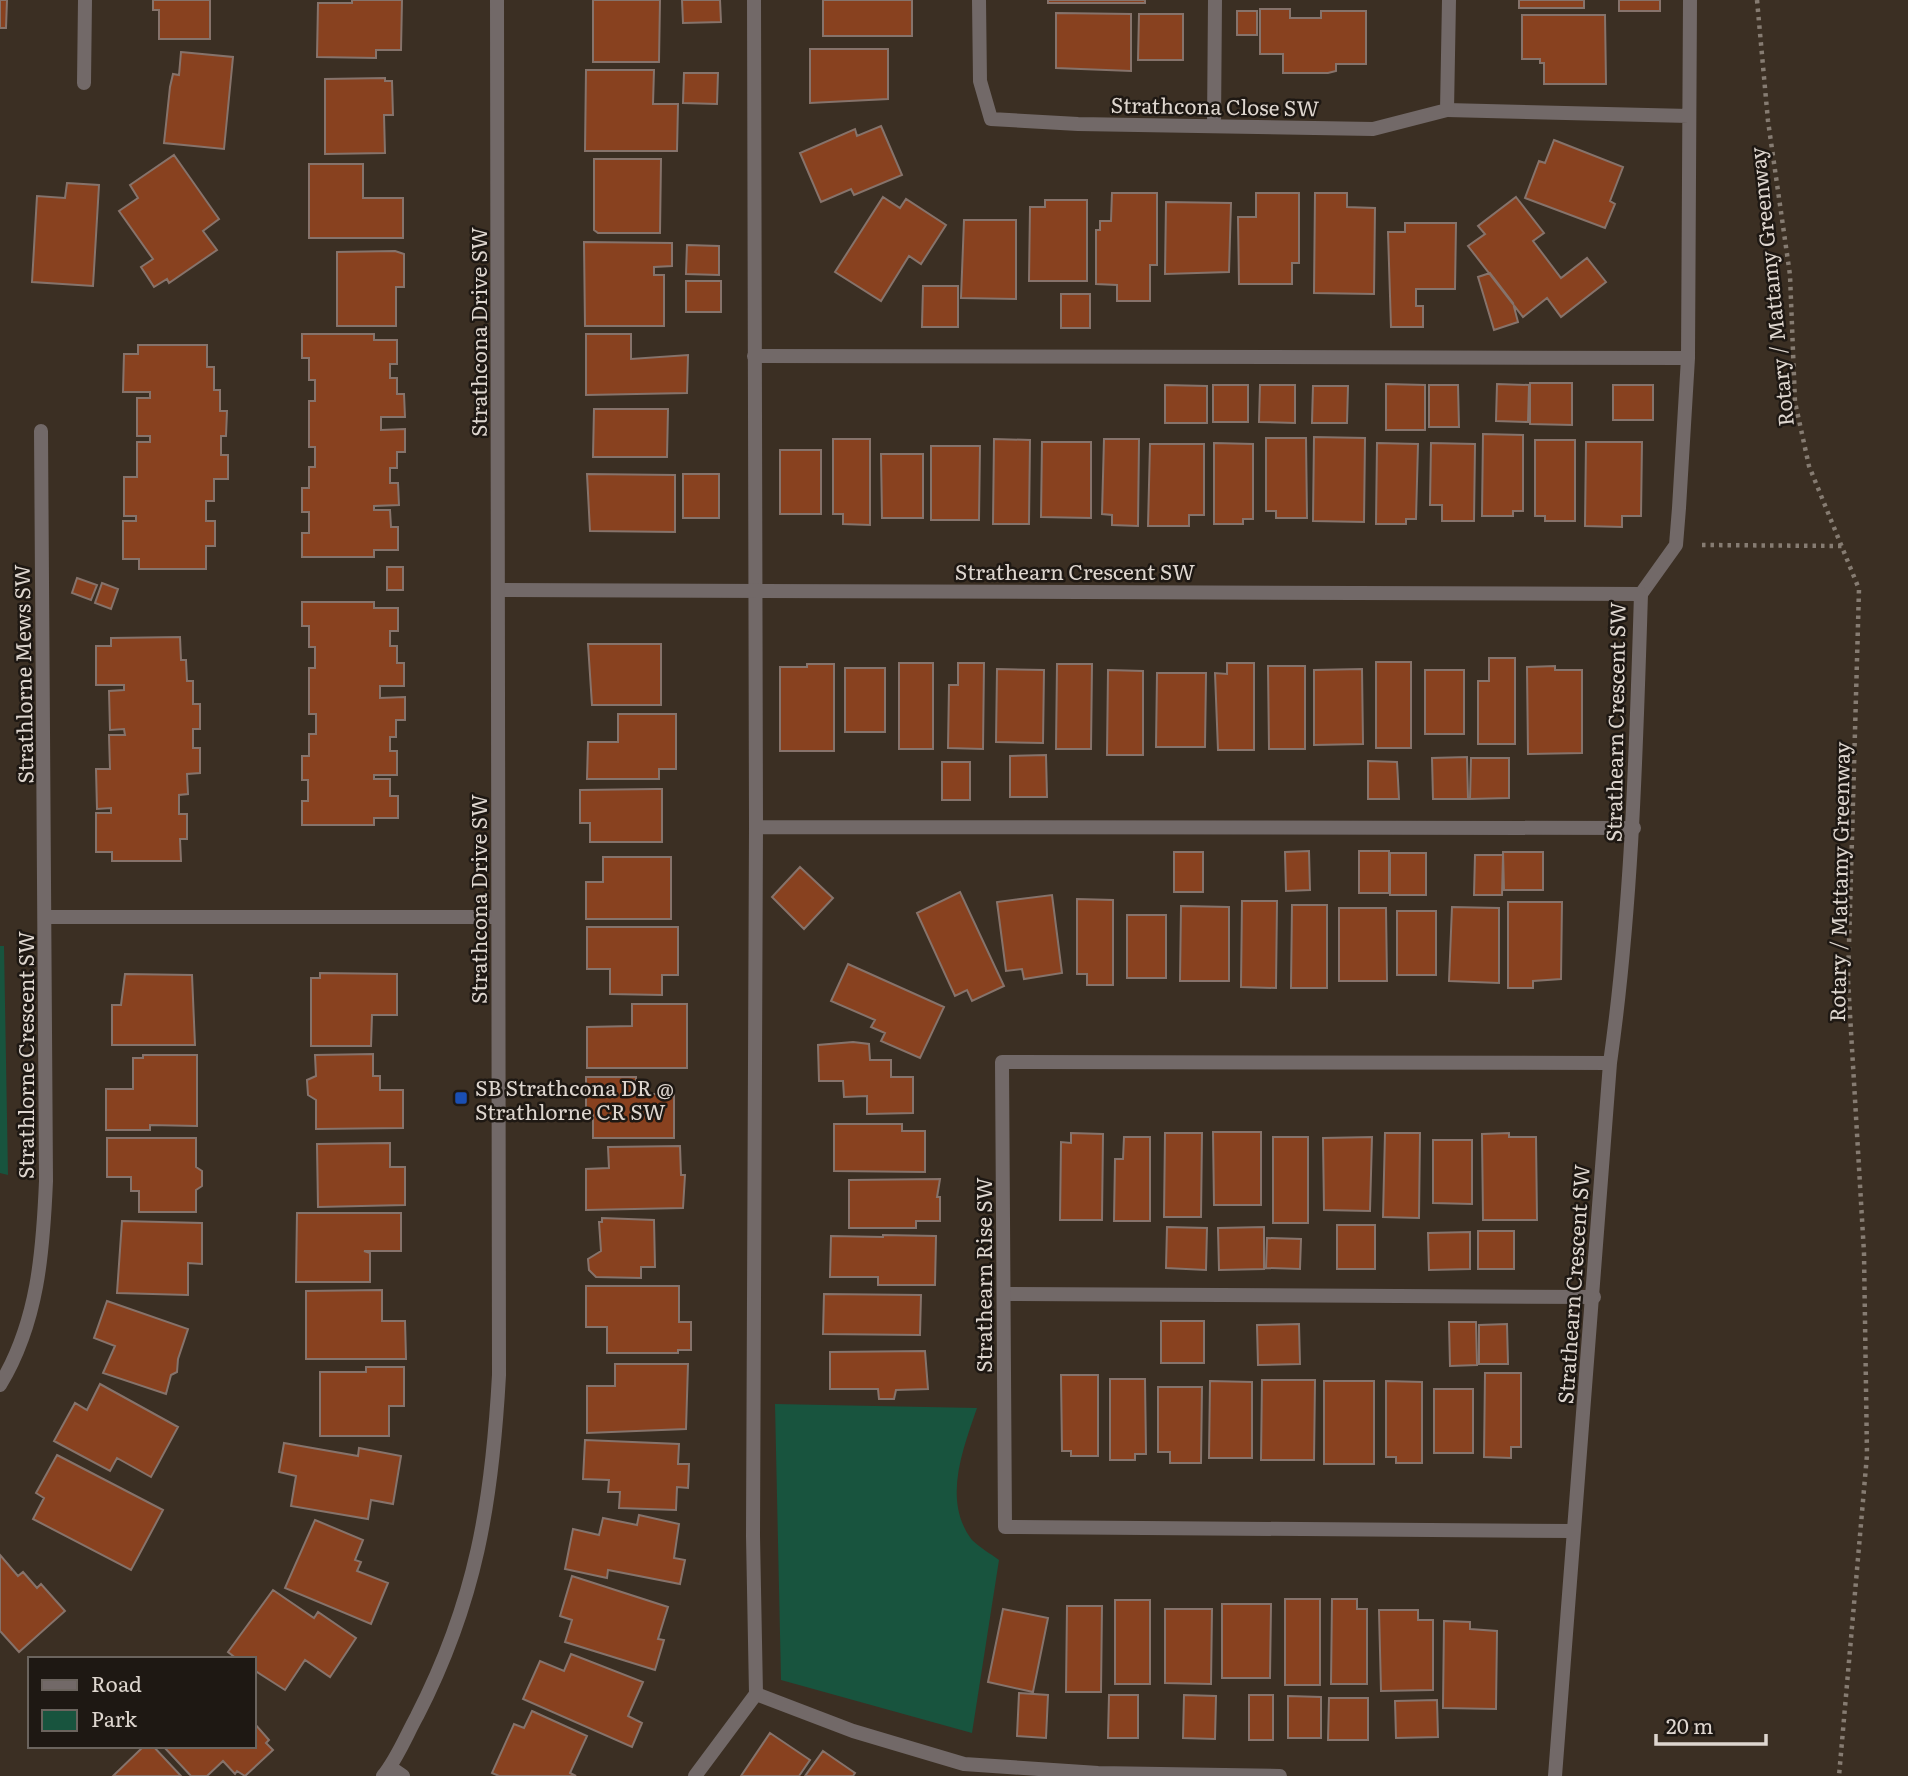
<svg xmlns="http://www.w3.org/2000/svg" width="1908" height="1776" viewBox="0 0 1908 1776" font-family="Literata,serif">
	<rect width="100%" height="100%" fill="#3b2f23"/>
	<path fill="#18543e" d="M0,946H4L8,1175L0,1173Z
		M775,1404L977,1408C963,1449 942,1501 972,1540C979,1547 991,1554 999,1560L972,1733L781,1680Z"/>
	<path fill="#88411f" stroke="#86736b" stroke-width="2" d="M0,0H7L6,28H0Z
		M153,0H210V39H159V10H153Z
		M352,0H402L401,50H376V58L317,57L318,3H352Z
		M593,0H660L659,62H593Z
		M682,0H720L721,22L683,23Z
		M823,0H912V36H823Z
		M1048,0H1145V3H1048Z
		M1519,0H1584V8H1519Z
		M1619,0H1660V11H1619Z
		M1260,9H1290V18H1321V11H1366V64H1336V71L1328,73H1283V54H1260Z
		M1237,11H1257V35H1237Z
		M1056,13L1131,14V71L1056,68Z
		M1139,14H1183V60H1138Z
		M1522,15H1605L1606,84H1544V63H1540V59H1522Z
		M810,49H888V99L810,103Z
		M181,52L233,57L224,149L164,143L170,87L173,74L179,75Z
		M586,70H654L653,104H678L677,151H585Z
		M684,73H718L717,104L683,103Z
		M385,78V81H392L393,115H384L385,153L325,154V79Z
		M881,126L902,175L854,195L851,189L821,202L800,153L855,129L857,136Z
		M1554,140L1623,167L1610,201L1615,204L1605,228L1525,198L1539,161L1545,163Z
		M174,155L219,219L203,231L217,250L169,283L167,279L154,287L141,267L153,259L119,211L138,198L130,185Z
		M594,159H661L660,233H598L594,230Z
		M309,164H363V198H403V238H309Z
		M67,183L99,185L93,286L32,282L37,196L65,198Z
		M1112,193H1157V265H1150V301H1117V285L1096,284V230H1100V221H1111Z
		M1256,193H1299V263H1292V284H1239L1238,217H1256Z
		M1315,193H1347V207L1375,208L1374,294L1314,293Z
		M883,197L900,208L906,199L946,225L921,264L909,256L881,301L835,272Z
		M1516,197L1544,233L1533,241L1561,278L1587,258L1606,282L1561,317L1547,298L1523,317L1468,246L1485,234L1478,226Z
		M1045,200H1087V281H1029L1030,207H1045Z
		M1166,202L1231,203L1229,272L1165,274Z
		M964,220H1016V299L961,298Z
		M1405,223H1456L1455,289H1416V306H1423V327H1391L1388,232H1405Z
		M584,242L672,243V266L654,267V275H664V326H585Z
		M687,245L719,246V275L686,274Z
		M395,251L404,254V287H396V326H337V252Z
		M1490,273L1513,303L1518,322L1494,330L1478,277Z
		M686,281H721V312H686Z
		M923,286H958V327H922Z
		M1061,294H1090V328H1061Z
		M302,334H374V340H397V364H390V378H397V394H404L405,417H381V430L405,429V452H397V468H390V483H398L399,505L374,506V510H390L391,527H398V550H374V557H302V533H309V512H302V488H309V467H315V447H309V401H315V380H309V358H302Z
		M586,334H631V359L688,355L687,393L586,395Z
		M138,345H207V367H214V390H220V411H227L226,436H221V455H228V479H214V501H206V521H215V546H206V569H139V559H123V521H136V516H124V477H137V442H150V436H137V398H150V392H123L124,354H138Z
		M1530,383H1572V425L1530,424Z
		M1386,384L1425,385V430H1386Z
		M1497,384L1529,385L1528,422L1496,421Z
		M1165,385L1207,386V423H1165Z
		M1213,385H1248V422H1213Z
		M1260,385H1295V423L1259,422Z
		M1429,385H1458L1459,427H1429Z
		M1613,385H1653V420H1613Z
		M1313,386H1348L1347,423H1312Z
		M594,409H668L667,457H593Z
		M1483,434L1523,435V511H1513V516H1482Z
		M1314,437L1365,438L1364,522L1313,521Z
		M1266,438H1306L1307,518H1276V511H1266Z
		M833,439H870V525L843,524V514H833Z
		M994,439L1030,440L1029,524H993Z
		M1104,439H1139L1138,526L1112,525V515L1102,514Z
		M1535,440H1575V521H1545V516H1535Z
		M1042,442H1091V518L1041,517Z
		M1586,442H1642L1641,516H1622V527L1585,526Z
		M1214,443L1253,444V519H1243V524H1214Z
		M1377,443L1418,444L1416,519H1406V524H1376Z
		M1431,443L1475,444L1474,521H1442V505H1430Z
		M1150,444H1204V515H1189V526H1148Z
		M931,446H980L979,520H931Z
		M780,450H821V514H780Z
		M881,454H923V518H882Z
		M587,474L675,475V532L590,531Z
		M683,474H719V518H683Z
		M387,567H403V590H387Z
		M77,578L97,585L91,600L72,593Z
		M102,583L118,589L111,609L95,603Z
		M302,602H374V608H398V631H390V646H397V663H404V686H380V698L405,697V720H396V737H390V751H397V775H374V779H390V796H398V818H374V825H302V801H308V780H302V756H309V734H316V714H309V668H315V647H309V626H302Z
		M180,637L181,660H186L187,681H193V704H200V729H193V748H200V773L187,774L188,794L179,795V814H187V839H180L181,861H112V852H96V813H111V808L97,809L96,769H110L109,735H125L124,729L110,730L109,691L124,690V685H96V646H111V638Z
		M588,644H661V705H592Z
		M1489,658H1515V744H1478V681H1489Z
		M1376,662H1411V748H1376Z
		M899,663H933V749H899Z
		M958,663H984L983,749L948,748L949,685H958Z
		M1227,663H1254V750H1218L1215,673L1227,674Z
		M807,664H834V751H780V667H807Z
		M1057,664H1092L1091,749H1056Z
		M1268,666H1305V749H1269Z
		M1555,666V670H1582V753L1528,754L1527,667Z
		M845,668H885V732H845Z
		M997,669L1044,670L1043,743L996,742Z
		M1362,669L1363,744L1314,745V670Z
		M1108,670L1143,671V755H1107Z
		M1425,670H1464V734H1425Z
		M1157,673H1206L1205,747H1156Z
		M618,714H676V769H659V779H587L588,742H618Z
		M1046,755L1047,797H1010V756Z
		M1467,757L1468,799H1433L1432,758Z
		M1471,758H1509V798L1470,799Z
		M1368,761L1397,762L1399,799H1368Z
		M942,762H970V800H942Z
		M656,789H662V842H590V823H580V790Z
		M1309,851L1310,890L1286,891L1285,852Z
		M1359,851H1389V893H1359Z
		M1174,852H1203V892H1174Z
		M1503,852H1543V890H1504Z
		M1390,853H1426V895H1390Z
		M1475,855H1503L1502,895H1474Z
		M603,857H671V919H586V882H603Z
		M800,867L833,898L804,929L772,897Z
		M960,892L1004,986L972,1001L967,990L955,996L917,913Z
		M1052,895L1062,973L1024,979L1022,969L1006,971L997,902Z
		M1077,899L1113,900V985H1087V974H1077Z
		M1242,901H1277L1276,988L1241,987Z
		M1508,902H1562L1561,979L1533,981V988H1508Z
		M1292,905H1327V988H1291Z
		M1181,906L1229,907V981H1180Z
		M1452,907L1499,908V983L1449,981Z
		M1339,908H1386L1387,981H1339Z
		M1397,911H1436V975H1397Z
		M1127,915H1166V978H1127Z
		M587,927H678V975H662V995L610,994V969H587Z
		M848,964L944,1007L920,1058L881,1041L885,1033L871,1027L875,1020L831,1001Z
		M320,973L397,974V1015H372L371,1046H311V978H320Z
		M125,974L192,975L195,1045H112V1005H121Z
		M632,1004H687V1068H587V1027L632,1026Z
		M853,1042L869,1044L870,1060H891V1077H913V1113L867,1114V1096L844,1097L843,1081H819L818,1045Z
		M373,1054V1076H380V1090H403V1128L316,1129V1100L308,1095L307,1080L316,1076L315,1055Z
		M143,1055H197V1126L150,1125V1130H106V1089H133V1058H143Z
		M586,1077H636V1094H674V1138H593V1115H586Z
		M834,1124H902V1131H925V1172L834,1171Z
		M1213,1132H1261V1205H1214Z
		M1071,1133L1103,1134L1102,1220H1060L1061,1142L1071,1143Z
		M1165,1133H1202L1201,1217H1164Z
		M1385,1133H1420L1419,1218L1383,1217Z
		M1509,1133V1137H1536L1537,1220H1483L1482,1134Z
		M1124,1137H1150V1221H1114L1115,1159H1123Z
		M1273,1137H1308V1223H1273Z
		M1372,1137L1370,1211L1324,1210L1323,1138Z
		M107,1138H196V1167L202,1171V1186L196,1190V1212H139V1191H131V1177H107Z
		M1433,1140H1472V1204L1433,1203Z
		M390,1143V1167H405V1205L318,1207L317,1144Z
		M680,1146L681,1175H685L683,1208L586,1210V1169L609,1168L608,1147Z
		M940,1179L937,1197H940V1221H916V1228H849V1180Z
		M297,1213H401V1251H364L370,1253V1282H296Z
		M602,1218L654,1220L655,1267H641V1278L596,1277L589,1270L588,1259L601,1251L599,1222H602Z
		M122,1221L202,1223V1264L188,1263V1295L117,1293Z
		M1337,1225H1375V1269H1337Z
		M1167,1227L1207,1228L1206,1270L1166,1268Z
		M1264,1227V1269L1219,1270L1218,1228Z
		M1478,1231H1514V1269H1478Z
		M1470,1232V1269L1429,1270L1428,1233Z
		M883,1235L936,1236L935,1285H878V1277H830L831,1236L883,1237Z
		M1267,1238L1301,1239L1300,1269L1266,1268Z
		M586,1286H679V1322H691V1350H678V1353H607V1327H586Z
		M382,1290V1321H405L406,1359H306V1291Z
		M824,1294L921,1295L920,1335L823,1334Z
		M107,1301L188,1329L178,1359L177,1372L171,1375L166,1394L103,1373L115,1346L94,1338Z
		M1161,1321H1204V1363H1161Z
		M1449,1322H1476L1477,1365L1450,1366Z
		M1299,1324L1300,1364L1258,1365L1257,1325Z
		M1507,1324L1508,1364H1479V1325Z
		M925,1351L928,1389L896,1390L894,1399H879L878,1389H830V1352Z
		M615,1364H688L686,1429L587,1433V1386H615Z
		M366,1367H404V1406H389V1436H320V1372H366Z
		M1485,1373H1521V1447H1511V1458L1484,1457Z
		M1061,1375H1098V1456H1071V1451H1062Z
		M1110,1379H1145L1146,1454H1135V1460H1110Z
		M1262,1380H1315L1314,1460H1261Z
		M1210,1381L1252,1382V1458H1209Z
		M1324,1381H1374V1464H1324Z
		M1386,1381L1422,1382V1463H1396V1457H1386Z
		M100,1384L178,1427L151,1477L117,1458L110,1471L54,1441L75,1403L87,1410Z
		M1158,1387H1202L1201,1463H1170V1452H1158Z
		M1434,1389H1473V1453H1434Z
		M585,1440L679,1444L678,1464H689L688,1488L677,1487L676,1510L619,1508L620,1492H608L609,1480L583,1479Z
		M284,1443L358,1456L359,1448L401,1456L393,1504L371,1500L368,1519L291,1506L296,1476L279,1472Z
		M57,1455L163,1510L131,1570L33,1519L44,1498L36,1493Z
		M639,1515L679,1524L674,1558L685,1560L680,1584L608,1570L607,1578L565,1569L573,1529L599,1535L603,1518L637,1525Z
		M315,1520L363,1540L355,1560L361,1562L357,1571L388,1583L371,1624L285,1588Z
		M0,1555L18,1576L23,1572L37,1588L41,1584L65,1611L19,1652L0,1631Z
		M572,1576L668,1607L658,1639L664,1640L655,1670L565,1642L572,1620L560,1616Z
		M273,1590L314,1618L318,1612L356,1638L330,1677L305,1660L285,1690L254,1670V1659H237L228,1652Z
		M1285,1599H1320V1685H1285Z
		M1332,1599H1357V1609H1367V1684H1331Z
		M1115,1600H1150V1684H1115Z
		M1222,1604H1271L1270,1678H1222Z
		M1067,1606H1102L1101,1692H1066Z
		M1003,1609L1048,1618L1033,1692L988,1682Z
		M1165,1609H1212L1211,1684L1165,1683Z
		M1379,1610H1418V1620H1433V1690L1381,1691Z
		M1444,1621L1470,1622V1629L1497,1631L1496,1709L1443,1708Z
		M571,1654L643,1682L628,1716L642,1723L632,1747L523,1699L540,1661L564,1671Z
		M1019,1693L1048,1695L1046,1738L1017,1736Z
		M1109,1695H1138V1738H1108Z
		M1184,1695L1216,1696L1215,1739L1183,1738Z
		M1249,1695H1273V1740H1249Z
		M1288,1696L1321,1697V1738H1288Z
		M1329,1698H1368V1740H1328Z
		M1437,1700L1438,1737L1396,1738L1395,1701Z
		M532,1711L587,1736L570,1773L576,1776H499L492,1773L514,1724L524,1728Z
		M254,1723L269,1740L266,1743L273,1750L245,1776L237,1771L235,1774L223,1761L207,1776H191L163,1746H254Z
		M770,1733L810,1760L799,1776H741Z
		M144,1746H153L181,1776H113Z
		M823,1751L855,1773L853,1776H805Z"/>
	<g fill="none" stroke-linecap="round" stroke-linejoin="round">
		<path stroke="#867c72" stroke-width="4.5" stroke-dasharray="3.5 5" stroke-linecap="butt" d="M1757,0L1768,121L1790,275L1795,402L1809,466L1859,589L1848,980L1864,1253L1867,1455L1839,1776
			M1702,545L1842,546"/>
		<path stroke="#726968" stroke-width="14" d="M1447,110L1689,116
			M1214,126L1215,0
			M754,356L1688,358
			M1641,594L1676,545L1679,508L1688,358L1690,0
			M756,827L1634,828
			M1004,1294L1594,1297
			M756,1694L853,1731L964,1764L1098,1773L1280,1776
			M695,1776L756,1694L753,1536L756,827L754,0"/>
		<path stroke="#726968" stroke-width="14" d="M979,0L980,81L991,119L1078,124L1373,129L1447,110L1449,0
			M84,83L85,0
			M499,590L1641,594C1636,751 1632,908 1610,1063L1555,1776
			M45,917H498
			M0,1385C38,1322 43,1252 46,1181L41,431
			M1572,1531L1005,1527L1002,1062L1610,1063
			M390,1767L403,1776"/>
		<path stroke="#726968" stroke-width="14" d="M383,1776C397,1759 406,1736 417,1716C476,1601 492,1503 499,1375L497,0"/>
	</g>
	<rect fill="#1a4fb4" stroke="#1e1813" stroke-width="2.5" x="454" y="1091" width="14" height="14" rx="3.5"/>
	<g text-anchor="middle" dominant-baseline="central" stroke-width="5" stroke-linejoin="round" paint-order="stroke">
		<g font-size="21" fill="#ded6cf" stroke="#1e1813">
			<text transform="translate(1215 105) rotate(1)">Strathcona Close SW</text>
			<text transform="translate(1770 287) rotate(-96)">Rotary / Mattamy Greenway</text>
			<text transform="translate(477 332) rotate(-90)">Strathcona Drive SW</text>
			<text x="1075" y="570">Strathearn Crescent SW</text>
			<text transform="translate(22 674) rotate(-91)">Strathlorne Mews SW</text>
			<text transform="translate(1614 722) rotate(-89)">Strathearn Crescent SW</text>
			<text transform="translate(1838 882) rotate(-89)">Rotary / Mattamy Greenway</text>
			<text transform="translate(477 899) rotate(-90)">Strathcona Drive SW</text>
			<text transform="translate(24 1055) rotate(-90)">Strathlorne Crescent SW</text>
			<text transform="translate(982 1275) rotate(-90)">Strathearn Rise SW</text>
			<text transform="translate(1572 1284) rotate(-86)">Strathearn Crescent SW</text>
		</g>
		<g font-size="21" fill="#ded6cf" stroke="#1e1813" text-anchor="start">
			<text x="475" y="1086">SB Strathcona DR @<tspan x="475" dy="24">Strathlorne CR SW</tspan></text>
		</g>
	</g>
	<rect x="28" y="1657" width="228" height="91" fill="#1e1813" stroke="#6b645e" stroke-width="2"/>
	<rect x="42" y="1680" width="35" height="10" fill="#726968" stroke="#6b645e" stroke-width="2"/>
	<text x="91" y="1692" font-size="21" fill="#ded6cf">Road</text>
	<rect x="42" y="1710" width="35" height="21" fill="#18543e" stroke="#6b645e" stroke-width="2"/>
	<text x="91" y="1727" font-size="21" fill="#ded6cf">Park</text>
	<path d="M1656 1734v10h110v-10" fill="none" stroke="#ded6cf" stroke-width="3.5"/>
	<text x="1666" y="1734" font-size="21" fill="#ded6cf" stroke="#1e1813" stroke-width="5" paint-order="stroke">20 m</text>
</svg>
